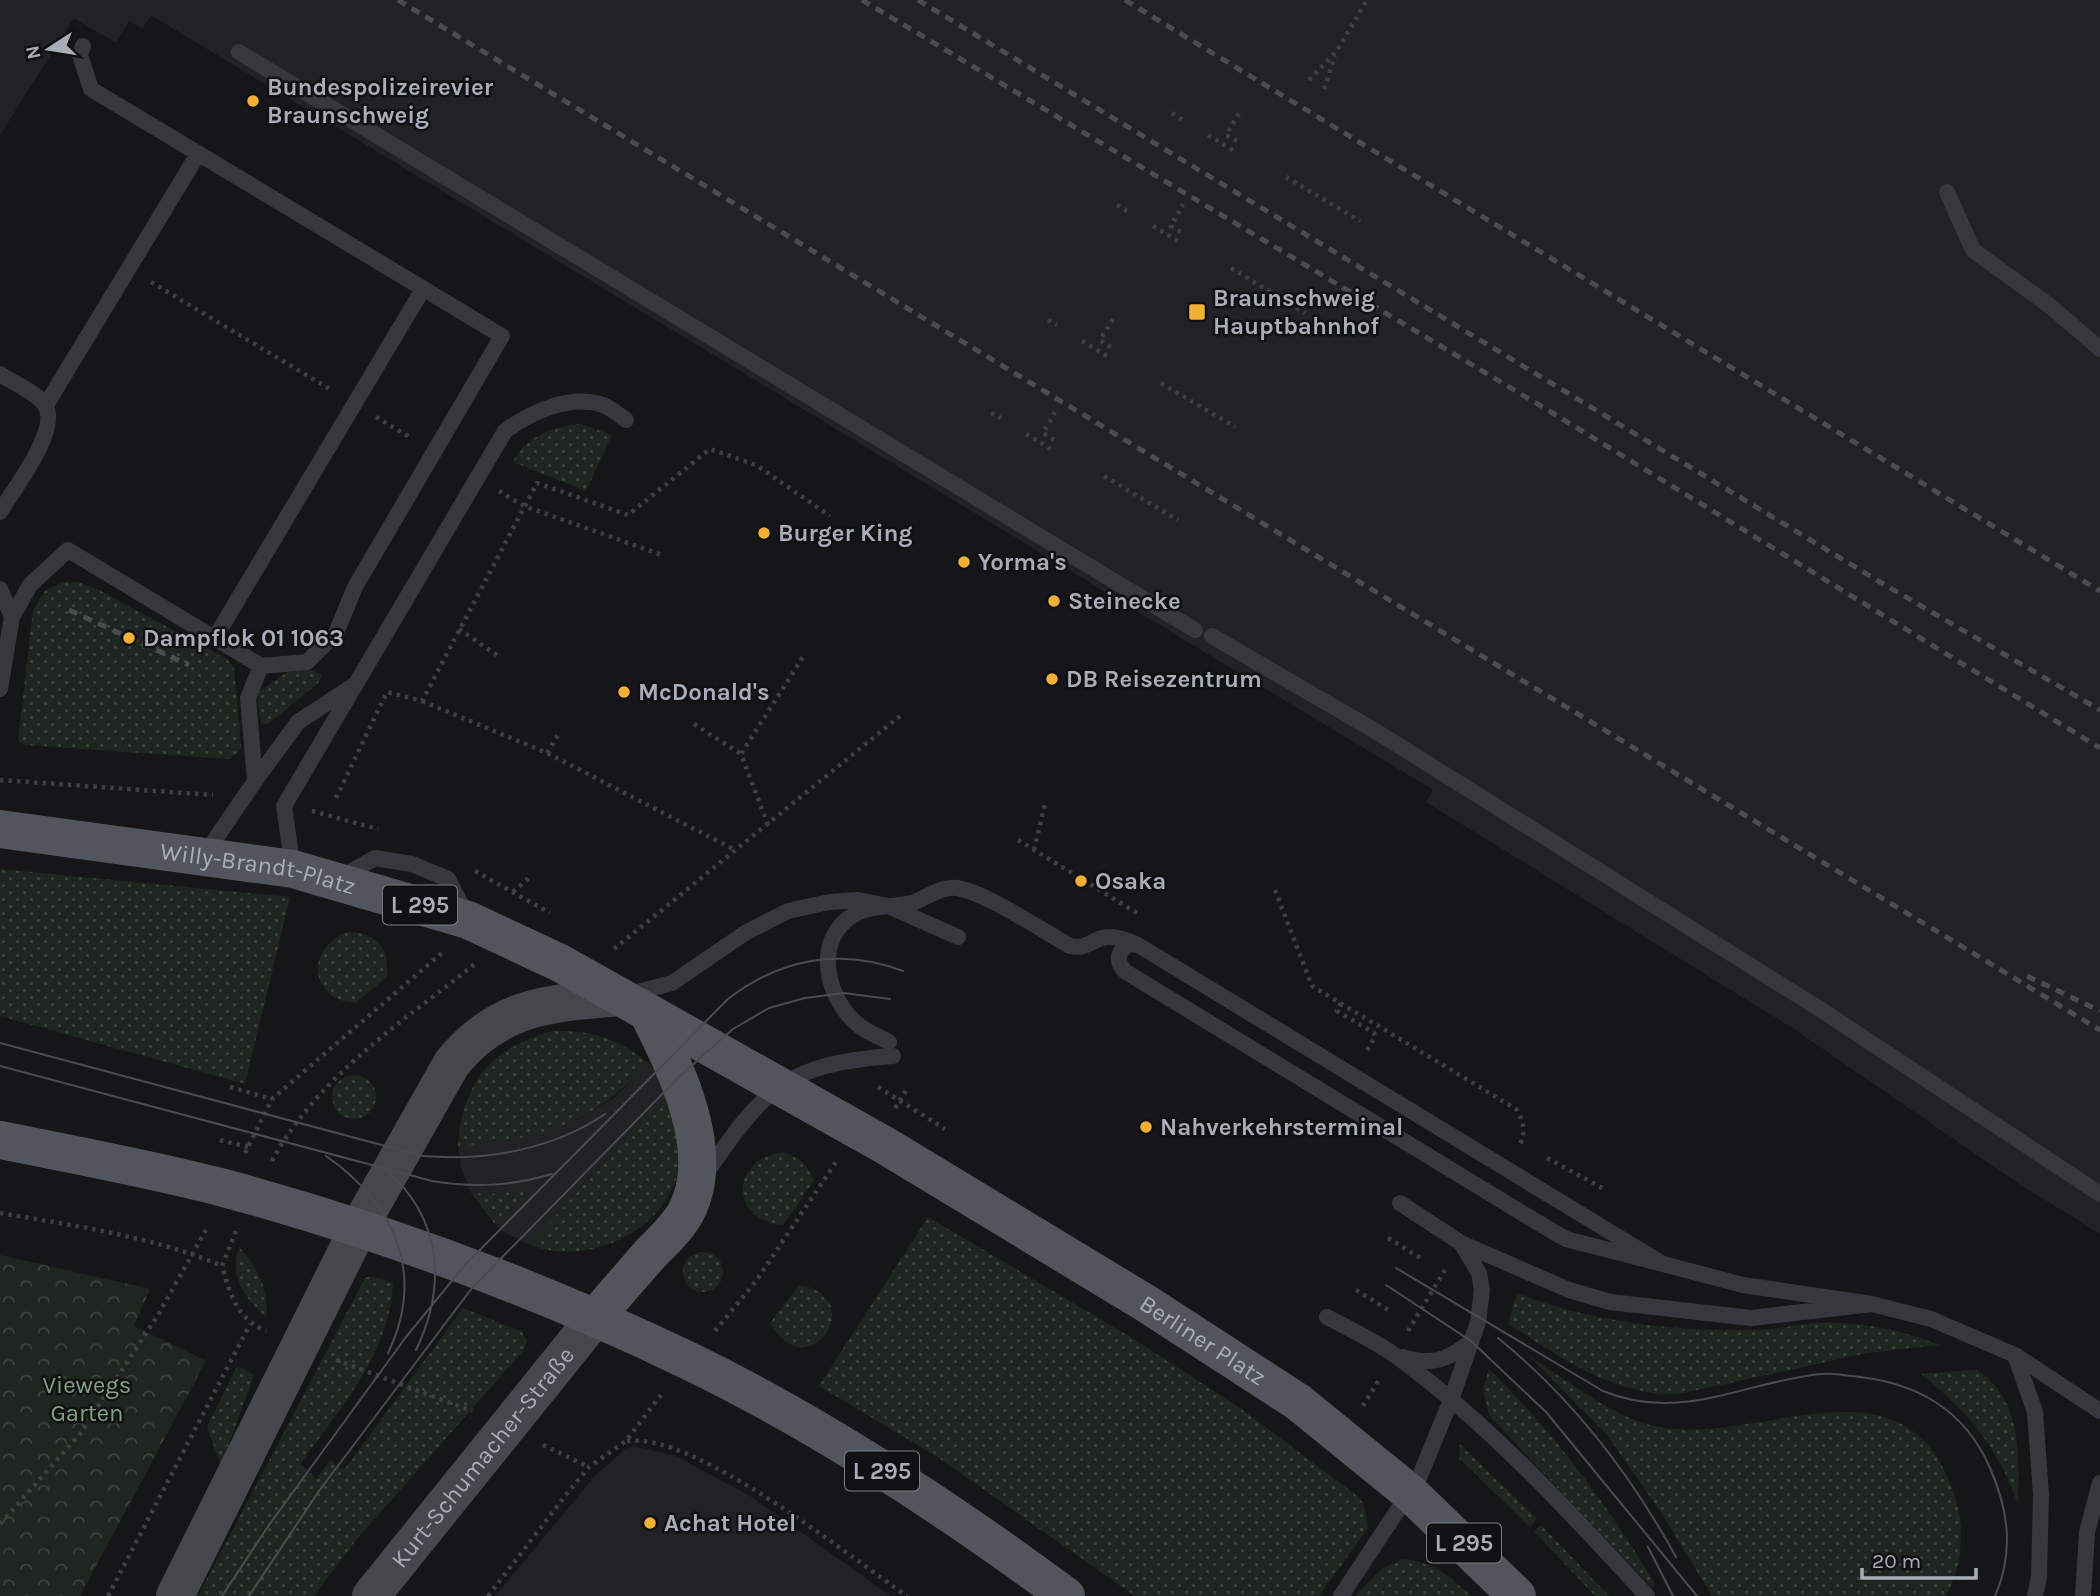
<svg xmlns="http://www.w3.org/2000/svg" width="2100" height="1596" viewBox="0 0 2100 1596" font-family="Karla,sans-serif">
	<defs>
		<pattern id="grass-dots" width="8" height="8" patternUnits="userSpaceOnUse" patternTransform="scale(1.75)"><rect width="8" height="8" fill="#1e261f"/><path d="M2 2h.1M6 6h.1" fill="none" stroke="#3c433d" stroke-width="1.8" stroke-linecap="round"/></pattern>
		<pattern id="park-crowns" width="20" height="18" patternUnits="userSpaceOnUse" patternTransform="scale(1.75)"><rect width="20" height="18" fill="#1e261f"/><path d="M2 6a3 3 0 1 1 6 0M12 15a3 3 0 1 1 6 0" fill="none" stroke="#3c433d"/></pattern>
	</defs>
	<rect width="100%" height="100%" fill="#161618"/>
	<path fill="#222225" d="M0,0H2100V1234L2019,1184L1794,1029L1426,802L1433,790L151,15L142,29L129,21L116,43L74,18L0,135Z
		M649,1063L667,1091L530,1245L499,1229L495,1224L528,1189L497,1194L471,1193L461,1168L458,1146L514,1139L579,1119L615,1097Z
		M634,1446L676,1456L750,1496L891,1596H495L595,1476L625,1449Z"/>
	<path fill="url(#grass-dots)" d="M581,424L612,435L586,491L513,462C526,436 554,426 581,424Z
		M63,582H78L97,589L227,659L234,668L241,747L237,754L229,759L25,745L18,741L33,610L45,591Z
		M292,669L312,670L322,675L318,683L268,724L261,723L257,693Z
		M0,869L290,897L245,1084L0,1016Z
		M350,931C379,936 389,947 387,977L355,1003C309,1000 304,947 350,931Z
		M553,1031C592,1030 619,1039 649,1063C589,1126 543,1139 458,1146C463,1082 490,1048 553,1031Z
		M332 1097a22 22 0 1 1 44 0a22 22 0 1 1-44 0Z
		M667,1091C672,1108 680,1127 681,1144C685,1222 596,1270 530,1245Z
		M784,1152C800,1158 808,1164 814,1181L783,1225C728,1221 730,1158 784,1152Z
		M529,1189L495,1224L471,1193L497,1194Z
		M928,1217L1129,1336L1240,1408L1360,1498L1365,1508L1368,1528L1319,1596H1135L939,1458L819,1386Z
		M239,1247C257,1267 270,1290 266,1317C245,1298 228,1276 239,1247Z
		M683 1272a20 20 0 1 1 40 0a20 20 0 1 1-40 0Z
		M372,1276L393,1283C390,1353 340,1409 300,1464L317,1479L330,1460L344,1470L463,1308L522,1332L527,1341L524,1350L356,1540L314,1596H198L365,1278Z
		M799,1285C871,1296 809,1391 770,1323Z
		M1517,1293C1590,1322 1673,1331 1752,1330C1773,1330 1794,1325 1815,1323C1857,1320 1901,1330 1940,1345L1867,1353L1679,1394C1609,1395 1565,1359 1508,1324Z
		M1529,1356C1565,1379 1613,1417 1654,1426C1756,1449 1901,1348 1952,1488C1966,1525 1964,1562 1946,1596H1712L1664,1517L1607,1435Z
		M237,1366L254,1375L221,1466L207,1427Z
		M1489,1369C1555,1434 1608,1505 1655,1584L1652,1588L1489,1415L1483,1389Z
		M1977,1370C2023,1400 2019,1457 2018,1505C2000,1449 1966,1410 1921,1374Z
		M1460,1444L1537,1519L1530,1527L1459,1458Z
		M1541,1525L1609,1596H1595L1534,1531Z
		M1403,1559C1436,1563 1446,1574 1471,1596H1355L1382,1569Z"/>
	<path fill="url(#park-crowns)" d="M0,1255L150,1289L134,1326L206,1361L80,1596H0Z"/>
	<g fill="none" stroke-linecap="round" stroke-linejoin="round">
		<path stroke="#3d3f44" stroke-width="4.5" stroke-dasharray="3.5 5" stroke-linecap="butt" d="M1309,80L1336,52L1367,0
			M1324,89L1335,56
			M1172,113L1183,120
			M1208,135L1236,152
			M1237,141L1226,135L1240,112
			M1286,177L1360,221
			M1117,205L1127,211
			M1153,226L1181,243
			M1181,232L1171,226L1183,204
			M1231,268L1305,313
			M151,282L333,391
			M1048,320L1057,325
			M1082,341L1110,358
			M1111,347L1100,340L1113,319
			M1161,383L1235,427
			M991,413L1001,418
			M376,417L411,438
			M1026,434L1054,451
			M1054,440L1043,433L1055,412
			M1104,476L1178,520
			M499,491L524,506L662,555
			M459,629L501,658
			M422,701L547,753L735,850
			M694,724L741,754
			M547,753L558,735
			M0,780L213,795
			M336,798L387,692L422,701L537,483L628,515L710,449L756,465L830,516
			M312,811L378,829
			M768,825L741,754L803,657
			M1018,840L1137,913
			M1034,850L1045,804
			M475,871L550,913
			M1275,890L1312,986L1516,1109C1524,1122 1526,1131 1520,1145
			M513,892L530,877
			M614,949L900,716
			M1341,1003L1337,1011L1374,1033L1375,1037L1366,1052
			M230,1087L272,1099
			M878,1087L945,1129
			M895,1108L908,1087
			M220,1140L248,1147
			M245,1153L272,1099L443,952
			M1547,1158L1604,1189
			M272,1161C317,1077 402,1022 475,964
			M0,1213C75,1226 152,1236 222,1266
			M236,1231L222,1266C230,1294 237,1319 266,1331
			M1388,1238L1422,1259
			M1356,1290L1390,1311
			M715,1331L756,1281L836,1162
			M1408,1331L1445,1270
			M336,1360L472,1411
			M1363,1406L1380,1378
			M627,1441C695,1432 847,1555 907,1596
			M543,1445L589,1467
			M0,1524L80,1434L158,1315L207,1228
			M108,1596L250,1324
			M488,1596L569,1491L589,1467L626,1441L664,1391"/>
		<path stroke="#37383d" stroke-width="16" d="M83,46L80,55L91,89L502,336L355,587L336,633L307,662L261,666L248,698L255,781L205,854
			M239,52L1195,630
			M1947,192L1973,250L2050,306L2100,349
			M0,374C13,383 36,392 45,405C61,429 13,490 0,512
			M46,405L198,154
			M0,589L12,617
			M216,636L423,289
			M1212,636L1377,732L1823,1011L2100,1194
			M0,689L12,617L30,585L68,550L261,666
			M255,781L298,722L353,686
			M293,869L284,806L505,431C531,412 570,394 603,405C611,408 619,415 626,420
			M340,878L375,858L412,864L448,879L466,914
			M1129,944L1138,945L1663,1264L1566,1239L1532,1219L1126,972C1115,962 1117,952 1129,944Z
			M626,995L672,983L745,933L788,911L829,902L858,900L888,906L958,937
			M889,1042C880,1037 869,1033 861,1027C826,1001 811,939 855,914C873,904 893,908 912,903C927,898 940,886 957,888C985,892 1043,931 1070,946C1096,952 1093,924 1138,945
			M704,1176C764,1090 783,1064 893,1056
			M1400,1203L1461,1243L1569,1290L1610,1302L1751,1318L1872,1304
			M1663,1264L1743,1285L1872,1304L1931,1319L2015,1355L2100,1411
			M1327,1317C1350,1329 1375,1341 1396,1356C1488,1423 1571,1513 1647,1596
			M2015,1355L2035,1412L2041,1495L2039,1577L2035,1596
			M1403,1357C1430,1366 1448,1360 1469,1343
			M1341,1596L1419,1478L1451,1400L1478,1322L1482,1290L1479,1273L1461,1243
			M2083,1596L2087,1532L2100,1483"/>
		<g stroke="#45474d" stroke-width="38">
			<path d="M175,1596L358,1229L452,1063C499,1005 551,1003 620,997"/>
			<path id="s1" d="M371,1596L595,1318"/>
		</g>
		<g stroke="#53555c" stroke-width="38">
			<path id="s2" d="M0,829L293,869L468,920L560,963L886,1146L1147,1304L1298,1402L1410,1493L1517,1596"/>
			<path d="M0,1140C75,1155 151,1169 224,1188C383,1231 539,1289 687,1360C820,1424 947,1508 1066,1596"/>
			<path d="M595,1318C613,1296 632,1275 651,1253C663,1241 678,1227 686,1212C718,1152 675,1067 648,1013"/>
		</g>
		<path stroke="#4a4c52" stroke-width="2" d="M0,1043L423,1156C486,1161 552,1150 605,1114
			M0,1066L432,1181C474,1188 511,1186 552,1174
			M326,1156C395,1204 426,1274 388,1353
			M386,1170C442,1218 447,1286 416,1350
			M1396,1268L1603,1391C1681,1423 1743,1382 1821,1374C1831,1373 1842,1375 1852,1376C1915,1382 1964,1408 1990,1468C2009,1511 2014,1553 1995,1596
			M1386,1285L1471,1341L1546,1412L1697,1596
			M1498,1338C1571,1397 1631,1475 1676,1557
			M1648,1547L1673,1596
			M222,1596L269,1525L406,1337L464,1266L728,999C780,959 840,947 903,971
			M249,1596L319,1491L472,1288L679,1077L733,1029L769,1008L805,998L844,993L890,999"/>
		<path stroke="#4a4c52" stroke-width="5" stroke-dasharray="9 7" stroke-linecap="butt" d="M398,0L2100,1030
			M862,0L1551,412L2100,748
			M918,0L1880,582L2100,710
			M1125,0L2100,591
			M69,610L189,665
			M2027,976L2100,1011"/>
	</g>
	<g fill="#f2b134" stroke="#111113" stroke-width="2.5">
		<circle cx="253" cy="101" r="7"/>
		<rect x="1188" y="303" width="18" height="18" rx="3.5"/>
		<circle cx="764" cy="533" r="7"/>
		<circle cx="964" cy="562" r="7"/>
		<circle cx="1054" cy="601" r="7"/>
		<circle cx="129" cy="638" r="7"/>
		<circle cx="1052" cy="679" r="7"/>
		<circle cx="624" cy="692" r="7"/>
		<circle cx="1081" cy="881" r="7"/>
		<circle cx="1146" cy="1127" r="7"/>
		<circle cx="650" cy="1523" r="7"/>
	</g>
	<g text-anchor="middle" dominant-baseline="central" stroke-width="5" stroke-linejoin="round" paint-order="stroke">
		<g fill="#111113" stroke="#7b7e86" stroke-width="2">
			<rect x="383" y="885.5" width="74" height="39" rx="5"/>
			<rect x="845" y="1451.5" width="74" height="39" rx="5"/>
			<rect x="1427" y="1523.5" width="74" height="39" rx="5"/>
		</g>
		<g font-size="23" font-weight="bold" fill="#a8adb8">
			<text x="420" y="905">L 295</text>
			<text x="882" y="1471">L 295</text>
			<text x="1464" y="1543">L 295</text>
		</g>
		<g font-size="24" font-weight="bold" fill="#a8adb8" stroke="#111113" text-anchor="start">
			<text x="267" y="87">Bundespolizeirevier<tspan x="267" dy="28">Braunschweig</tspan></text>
			<text x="1213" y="298">Braunschweig<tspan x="1213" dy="28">Hauptbahnhof</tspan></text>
			<text x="778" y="533">Burger King</text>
			<text x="978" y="562">Yorma's</text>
			<text x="1068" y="601">Steinecke</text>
			<text x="143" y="638">Dampflok 01 1063</text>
			<text x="1066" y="679">DB Reisezentrum</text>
			<text x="638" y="692">McDonald's</text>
			<text x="1095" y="881">Osaka</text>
			<text x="1160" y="1127">Nahverkehrsterminal</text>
			<text x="664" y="1523">Achat Hotel</text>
		</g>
		<g font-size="24" fill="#a8adb8" stroke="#111113">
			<text stroke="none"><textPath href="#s2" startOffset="261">Willy-Brandt-Platz</textPath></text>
			<text stroke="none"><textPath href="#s2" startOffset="1325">Berliner Platz</textPath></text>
			<text stroke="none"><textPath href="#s1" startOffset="178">Kurt-Schumacher-Straße</textPath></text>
		</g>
		<g font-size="24" fill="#7fa381" stroke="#111113">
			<text x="87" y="1385">Viewegs<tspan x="87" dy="28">Garten</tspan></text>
		</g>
	</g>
	<g transform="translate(49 49) rotate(258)" stroke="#111113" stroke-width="5" paint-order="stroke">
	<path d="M0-5L12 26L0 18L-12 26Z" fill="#a8adb8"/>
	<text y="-10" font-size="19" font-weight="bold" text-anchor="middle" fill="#a8adb8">N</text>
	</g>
	<path d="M1862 1568v10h114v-10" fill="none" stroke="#a8adb8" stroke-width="3.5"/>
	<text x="1872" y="1568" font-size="21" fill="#a8adb8" stroke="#111113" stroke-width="5" paint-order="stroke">20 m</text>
</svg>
